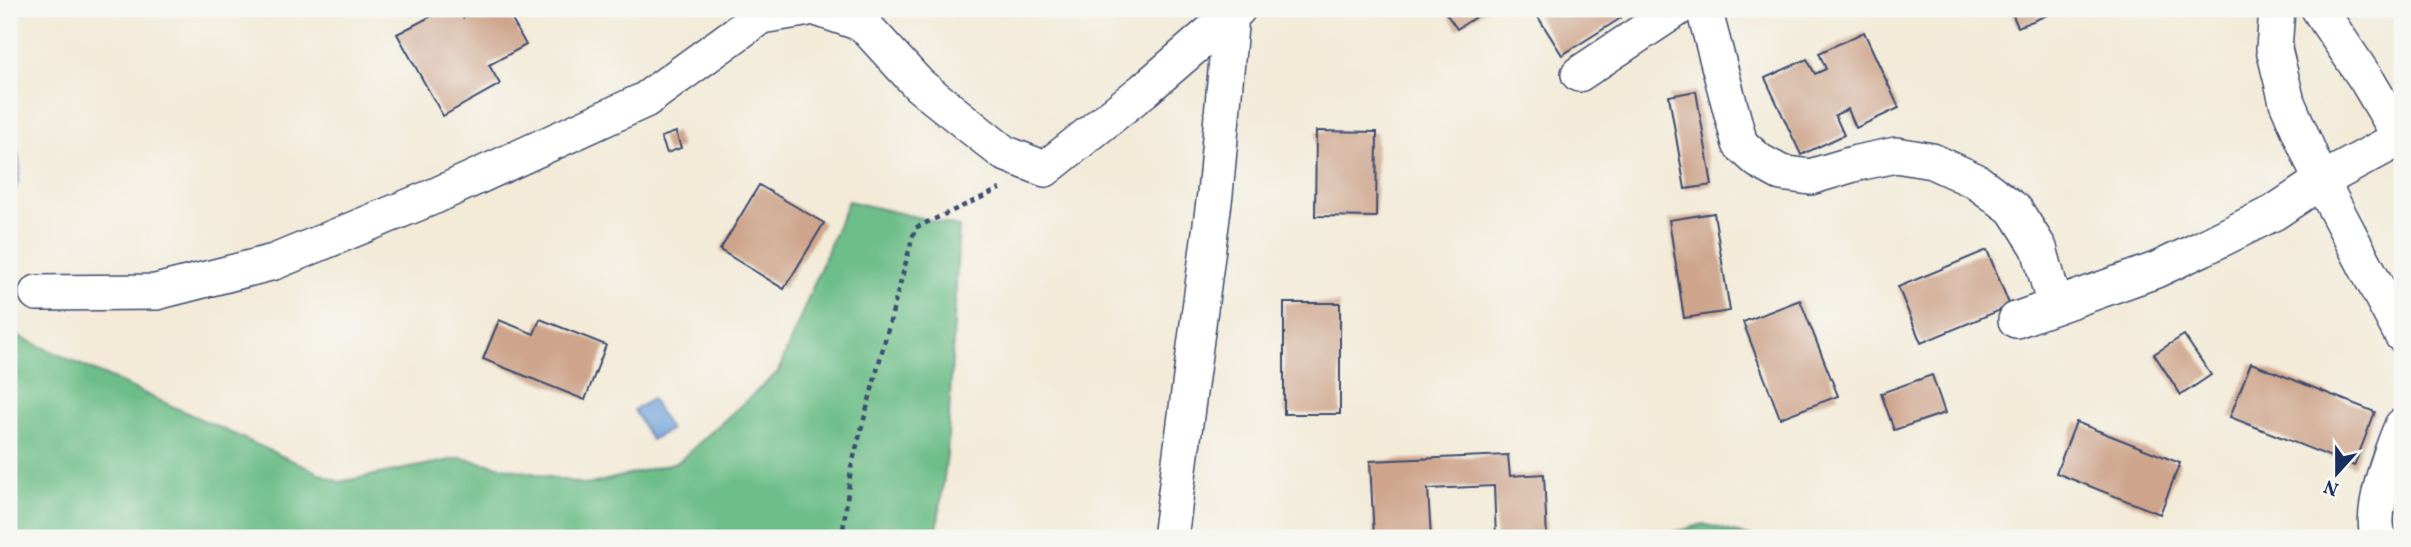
<svg xmlns="http://www.w3.org/2000/svg" width="2411" height="547" viewBox="0 0 2411 547" font-family="Vollkorn,serif">
	<rect width="100%" height="100%" fill="#f6f6f2"/>
	<filter id="ink" filterUnits="userSpaceOnUse"><feTurbulence type="fractalNoise" baseFrequency=".0143" numOctaves="2"/><feDisplacementMap in="SourceGraphic" scale="14" xChannelSelector="R" yChannelSelector="G"/><feConvolveMatrix kernelMatrix="1 2 1 2 8 2 1 2 1" color-interpolation-filters="sRGB"/></filter>
	<filter id="wash" filterUnits="userSpaceOnUse"><feTurbulence type="fractalNoise" baseFrequency=".00686" numOctaves="4" result="noise"/><feDisplacementMap in="SourceGraphic" scale="28" xChannelSelector="R" yChannelSelector="G"/><feGaussianBlur stdDeviation="1.57" result="paint"/><feColorMatrix in="noise" values="0 0 0 0 0 0 0 0 0 0 0 0 0 0 0 0 0 1.4 0 .05"/><feComposite in="paint" operator="in"/></filter>
	<g filter="url(#wash)">
		<rect width="100%" height="100%" fill="#f3ead7"/>
		<path fill="#6dbd88" stroke="#447673" stroke-width="2" d="M848,201L959,227L947,454L936,538H9V332L339,482L461,458L587,485L678,462L778,372Z
			M1703,524L1756,538H1655Z"/>
		<path fill="#6e9fd8" stroke="#44679b" stroke-width="2" d="M9,136C23,158 24,179 9,201Z
			M652,399L670,430L651,440L634,410Z"/>
		<g id="blocks">
			<path fill="#cea58c" d="M445,9H458L463,18L479,9H506L526,45L489,65L500,84L443,116L397,34Z
				M1443,9H1488L1457,29Z
				M1533,9H1616L1621,18L1562,55Z
				M2010,9H2062L2018,27Z
				M1864,32L1899,108L1856,128L1848,109L1835,115L1844,135L1801,155L1765,78L1807,59L1815,74L1826,69L1819,53Z
				M1696,91L1712,185L1685,189L1669,96Z
				M1316,131L1377,132L1376,217L1315,216Z
				M676,132L681,148L667,153L661,137Z
				M759,185L824,223L784,289L720,250Z
				M1714,213L1730,311L1684,318L1669,220Z
				M1987,250L2010,306L1921,343L1898,287Z
				M1800,300L1838,396L1780,418L1743,322Z
				M1284,303H1340V414H1284Z
				M540,319L606,345L585,400L483,359L499,320L534,334Z
				M2184,335L2211,375L2181,395L2154,354Z
				M2251,363L2375,412L2354,466L2230,417Z
				M1932,375L1945,413L1894,430L1881,393Z
				M2076,422L2180,463L2160,514L2056,473Z
				M1508,455L1510,476L1544,474L1547,538H1496L1494,486L1428,489L1431,538H1374L1370,461Z"/>
		</g>
	</g>
	<g filter="url(#ink)">
		<use href="#blocks" fill-opacity="0" stroke="#3b4b70" stroke-width="2"/>
		<g fill="none" stroke-linecap="round" stroke-linejoin="round">
			<g stroke="#3b4b70" stroke-width="38">
				<path id="minor" d="M819,9L863,24L919,85L1004,153L1045,169L1144,90L1238,9
					M1704,9L1740,144L1759,161L1781,173L1810,177L1857,163L1896,155L1932,161L1976,181L2015,210L2039,248L2055,306
					M2277,9L2274,49L2287,102L2321,181L2402,335
					M2319,9L2368,82L2401,138
					M1579,74L1677,9
					M37,293L156,292L274,262L435,196L645,100L761,16L804,9
					M2016,320L2156,270L2203,248L2275,212L2321,181L2402,137
					M1170,538L1215,194L1231,15
					M2379,538C2368,514 2392,450 2402,426"/>
			</g>
			<path stroke="#3b4b70" stroke-width="4.5" stroke-dasharray="5 5" stroke-linecap="butt" d="M842,538L851,468L915,228L1000,189"/>
			<use href="#minor" stroke="#fff" stroke-width="35"/>
		</g>
	</g>
	<rect width="2411" height="547" fill="none" stroke="#f6f6f2" stroke-width="35"/>
	<g transform="translate(2337 473) rotate(201)" stroke="#f6f6f2" stroke-width="5" paint-order="stroke">
	<path d="M0-5L12 26L0 18L-12 26Z" fill="#1b2f5e"/>
	<text y="-10" font-size="19" font-weight="bold" text-anchor="middle" fill="#1b2f5e">N</text>
	</g>
</svg>
